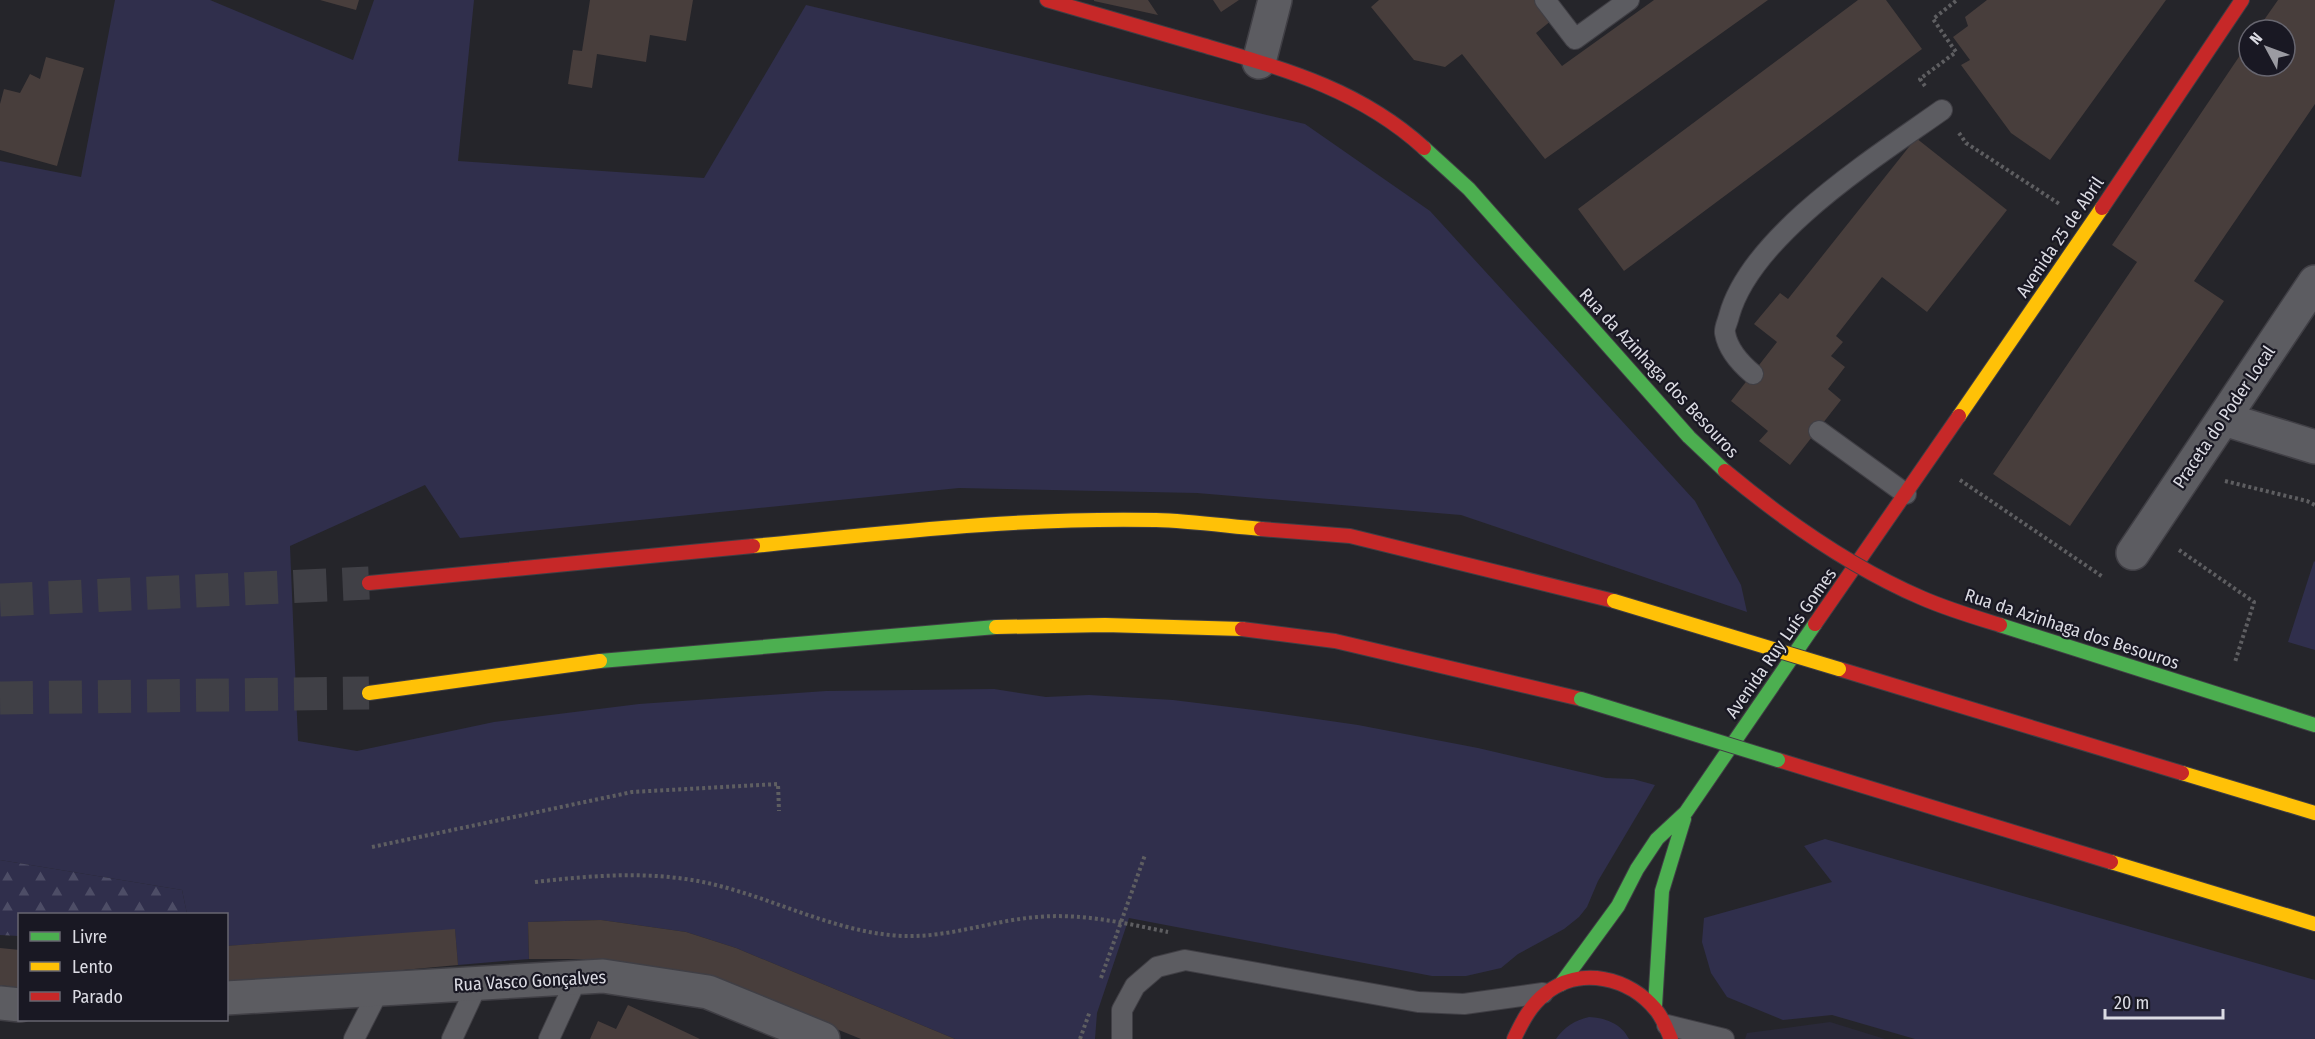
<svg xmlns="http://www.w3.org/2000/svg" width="2315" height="1039" viewBox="0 0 2315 1039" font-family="'Fira Sans Condensed',sans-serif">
	<defs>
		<pattern id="forest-firs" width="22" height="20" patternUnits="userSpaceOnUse" patternTransform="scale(1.5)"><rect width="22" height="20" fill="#302f4c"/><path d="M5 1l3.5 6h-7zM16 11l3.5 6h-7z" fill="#4d4d66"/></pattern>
	</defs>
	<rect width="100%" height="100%" fill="#25252a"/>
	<path fill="#2a2939" d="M1830,1022L1885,1039H1745L1747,1033Z"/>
	<path fill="#302f4c" d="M115,0H210L353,60L374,0H474L458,161L704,178L806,5L1305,124L1430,211L1695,501L1741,585L1747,612L1461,515L1197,493L959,488L460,538L425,485L290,546L298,741L357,751L494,722L639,704L826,691L994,689L1046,697L1089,695L1173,700L1254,710L1358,725L1478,748L1606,778L1633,779L1655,785L1598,881L1587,907L1579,917L1564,929L1518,954L1501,968L1466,976H1432L1129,918L1097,1013L1095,1039H955L736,948L686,932L601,920L528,922L529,959L458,965L455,930L227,946L226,914H187L182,890L0,860V161L81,177Z
		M2314,561L2315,562V650L2288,642Z
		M1825,839L2315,980V1039H1915L1832,1015L1783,1020L1727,997L1711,973L1702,942L1704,918L1832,882L1804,846Z
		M1589,1017C1605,1018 1621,1023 1629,1039H1556C1565,1026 1574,1021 1589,1017Z"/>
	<path fill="url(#forest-firs)" d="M0,860L182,890L187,914H20L19,936L0,935Z"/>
	<path fill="#483e3c" d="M320,0H359L356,10Z
		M590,0H693L686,41L650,35L646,62L597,54L592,88L568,84L573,50L582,51Z
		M1094,0H1148L1158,15L1094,1Z
		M1213,0H1239L1221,12Z
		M1379,0H1537L1552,20L1536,33L1562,66L1654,0H1768L1545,159L1462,54L1445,67L1414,60L1371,7Z
		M1858,0H1886L1922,49L1624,271L1578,209Z
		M1987,0H2166L2050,160L2011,133L1961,65L1970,60L1953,37L1968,26L1965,17Z
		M2278,0H2315V104L2194,281L2224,301L2070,526L1993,474L2137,262L2112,245L2249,42V66H2285V30H2257Z
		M46,57L84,68L57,166L0,150V104L4,89L20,93L30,74L40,79Z
		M1916,138L2007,210L1927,312L1882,277L1836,336L1843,342L1831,356L1845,367L1828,389L1841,400L1790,465L1759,441L1768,431L1731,401L1777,342L1754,324L1780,293L1788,299Z
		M601,920L686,932L736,948L955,1039H861L723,983L688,973L602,959H529L528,922Z
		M455,929L458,965L226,986V946Z
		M0,948L20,950V988L0,985Z
		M628,1005L700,1039H590L598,1021L616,1029Z"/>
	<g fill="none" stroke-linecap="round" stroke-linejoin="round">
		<path stroke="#404046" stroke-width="33" stroke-dasharray="33 16" stroke-linecap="butt" d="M0,600L369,583
			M0,698L369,693"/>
		<g stroke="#403f45" stroke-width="22">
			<path id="lane" d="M1545,0L1575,39L1629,0
				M1753,374C1741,364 1728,350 1725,333C1724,328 1728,321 1729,316C1751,235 1876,157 1942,110
				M1819,431L1906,494
				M1667,1025L1724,1039
				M354,1039L379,990
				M452,1039L478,983
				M549,1039L578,976
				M1122,1039V1010L1135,986L1157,967L1185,960L1418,1002L1464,1004L1543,993"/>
		</g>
		<g stroke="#403f45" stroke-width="36">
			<path id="street" d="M1259,62L1275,0
				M2224,419L2315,447
				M2133,553L2315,282
				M226,998L603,976L708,992L823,1039
				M0,1003L20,1005"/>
		</g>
		<g stroke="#403f45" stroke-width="16">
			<path id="fast" d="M1424,148L1469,189L1689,437L1725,471
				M2000,625L2315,725
				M600,661L996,627
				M1561,984L1618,906L1637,869L1657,839L1686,812L1815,624
				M1655,1006L1662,891L1684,819"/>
		</g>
		<g stroke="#403f45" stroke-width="16">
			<path id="slow" d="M1959,416L2102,208
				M753,546C887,533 1021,517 1156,520C1191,521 1226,526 1261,529
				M996,627L1105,625L1242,629
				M369,693L600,661
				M2182,773L2315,813
				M2111,862L2315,924"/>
		</g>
		<g stroke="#403f45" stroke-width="16">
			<path id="jam" d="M1047,0C1099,15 1150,30 1202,45C1284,69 1359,89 1424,148
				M2102,208L2242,0
				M1261,529L1350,536L1614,601
				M369,583L753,546
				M1815,624L1959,416
				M1242,629L1335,641L1581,699
				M1839,669L2182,773
				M1778,760L2111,862
				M1514,1039C1522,1022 1530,1006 1545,994C1580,965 1630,978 1656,1010C1663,1018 1667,1030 1671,1039"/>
		</g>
		<path stroke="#5e5e61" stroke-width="4" stroke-dasharray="3 3" stroke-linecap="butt" d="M1925,86L1920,79L1956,52L1933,19L1957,0
			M1959,133L1966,143L2061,205
			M1960,480L2103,577
			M2225,481L2307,501L2315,505
			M2179,550L2254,602L2235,662
			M372,847L632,792L778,784L779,811
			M535,882C596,875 656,870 716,885C773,899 831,929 890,935C941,941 987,921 1037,917C1082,913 1124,923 1168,932
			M1101,978L1145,855
			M1080,1039L1090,1011"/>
		<use href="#lane" stroke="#5c5c61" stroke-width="20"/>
		<use href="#street" stroke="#5c5c61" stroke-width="33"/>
		<use href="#fast" stroke="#4caf50" stroke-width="14"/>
		<use href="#slow" stroke="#ffc107" stroke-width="14"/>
		<use href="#jam" stroke="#c62828" stroke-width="14"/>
		<g stroke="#403f45" stroke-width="16" stroke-linecap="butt">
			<path id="fast-bridge" d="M1581,699L1778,760"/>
		</g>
		<g stroke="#403f45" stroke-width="16" stroke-linecap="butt">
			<path id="slow-bridge" d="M1614,601L1839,669"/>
		</g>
		<g stroke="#403f45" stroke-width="16" stroke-linecap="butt">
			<path id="jam-bridge" d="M1725,471C1785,521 1850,567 1922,598C1947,609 1974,617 2000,625"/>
		</g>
		<use href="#fast-bridge" stroke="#4caf50" stroke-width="14"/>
		<use href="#slow-bridge" stroke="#ffc107" stroke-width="14"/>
		<use href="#jam-bridge" stroke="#c62828" stroke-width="14"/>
	</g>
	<g text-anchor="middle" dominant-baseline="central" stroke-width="4.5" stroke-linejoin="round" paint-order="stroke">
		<g font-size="18" fill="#dbdbe3" stroke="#191823">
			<text transform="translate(2060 237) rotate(-56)">Avenida 25 de Abril</text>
			<text transform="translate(1659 373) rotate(47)">Rua da Azinhaga dos Besouros</text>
			<text transform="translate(2224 417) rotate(-56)">Praceta do Poder Local</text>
			<text transform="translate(2072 629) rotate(18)">Rua da Azinhaga dos Besouros</text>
			<text transform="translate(1781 643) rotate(-55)">Avenida Ruy Luís Gomes</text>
			<text transform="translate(530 981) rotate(-3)">Rua Vasco Gonçalves</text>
		</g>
	</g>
	<rect x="18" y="913" width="210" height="108" fill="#191823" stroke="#676670" stroke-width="1.5"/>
	<rect x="30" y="932" width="30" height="9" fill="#4caf50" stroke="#676670" stroke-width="1.5"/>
	<text x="72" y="943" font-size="18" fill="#dbdbe3">Livre</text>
	<rect x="30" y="962" width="30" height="9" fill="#ffc107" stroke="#676670" stroke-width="1.5"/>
	<text x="72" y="973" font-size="18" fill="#dbdbe3">Lento</text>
	<rect x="30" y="992" width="30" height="9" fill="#c62828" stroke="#676670" stroke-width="1.5"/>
	<text x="72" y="1003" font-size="18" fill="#dbdbe3">Parado</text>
	<g transform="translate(2267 48) rotate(311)"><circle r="28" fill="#191823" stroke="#676670" stroke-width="1.5"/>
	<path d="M0-4.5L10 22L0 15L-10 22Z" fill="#9b9ba2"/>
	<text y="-9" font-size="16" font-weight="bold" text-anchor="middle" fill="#dbdbe3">N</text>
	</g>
	<path d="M2105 1009v9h118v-9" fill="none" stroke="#dbdbe3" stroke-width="3"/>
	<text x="2114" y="1009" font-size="18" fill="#dbdbe3" stroke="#191823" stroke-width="4.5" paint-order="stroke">20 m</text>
</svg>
